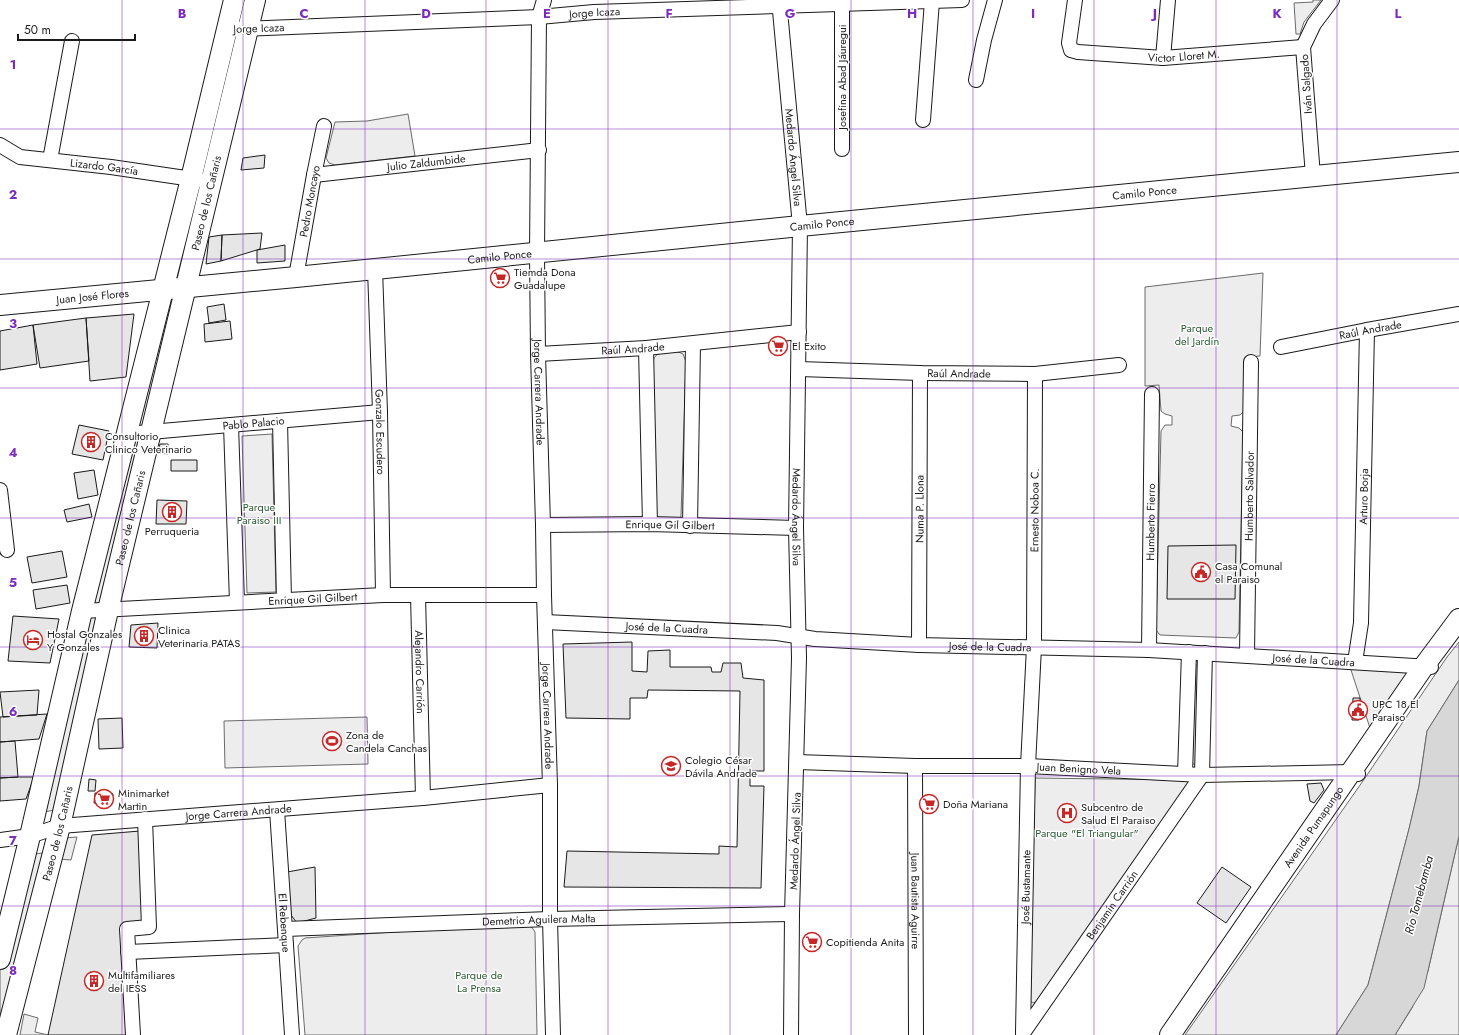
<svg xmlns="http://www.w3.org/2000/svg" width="1459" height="1035" viewBox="0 0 1459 1035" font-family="Jost,sans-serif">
	<rect width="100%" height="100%" fill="#fff"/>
	<path fill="#ededed" stroke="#6a6a6a" d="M1313,0H1321L1304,22L1300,34H1296L1294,3L1313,2Z
		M408,114L415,156L335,165L329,163L326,158L335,122L367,121Z
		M1263,273L1260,356L1245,357L1244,411L1240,415L1232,416L1231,426L1239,428L1243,432L1239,632L1236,638L1160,635L1156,630L1161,431L1165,425H1172V416L1165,414L1161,411L1159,385L1145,386V287Z
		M676,351L683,354L686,362L681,516L679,520C670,520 660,523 655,513L653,361C656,350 667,352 676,351Z
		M272,434L276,592L247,593L242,436Z
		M148,435L107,607L84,608L129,437Z
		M84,613H105L61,809L38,813Z
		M1459,642V680L1427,731L1419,786L1409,829L1368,985L1336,1035H1185L1365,778L1447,657Z
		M1349,664L1409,671L1370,728Z
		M1189,665H1205L1202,764H1186Z
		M367,717L368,764L225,768L224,721Z
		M1035,778L1188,780L1189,782L1038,1001L1033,1003L1030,1001Z
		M1459,836V1035H1395L1412,1008L1428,971Z
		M77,837L71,860L59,859L64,838Z
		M49,852L0,1035V968L28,855Z
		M526,923L531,926L535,932L537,1035H305L298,946L302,940L305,938Z
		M24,1014L38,1018L35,1032L48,1035H20Z"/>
	<path fill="#d7d7d7" stroke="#6a6a6a" d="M1459,680V836L1424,988L1395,1035H1336L1368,985L1409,829L1419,786L1427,731Z"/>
	<path fill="#e6e6e6" stroke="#1a1a1a" d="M265,155L264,168L241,170L243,158Z
		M262,233L260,249L221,261L222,235Z
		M222,235L221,261L206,264L209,237Z
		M285,245V261L257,263V250Z
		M224,304L226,320L209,323L207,307Z
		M134,314L126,377L90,381L86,318Z
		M86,318L89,361L40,368L33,325Z
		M230,321L232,339L205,342L204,324Z
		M33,325L37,364L0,370V331Z
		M79,425L109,431L103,460L72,454Z
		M160,444H168V454L158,453Z
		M171,460H197V471H171Z
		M94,470L98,495L78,499L74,473Z
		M157,500L187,501L186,524H156Z
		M89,504L92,517L67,522L64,510Z
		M1236,545L1235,599H1167L1168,546Z
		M62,551L67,577L32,583L27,557Z
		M67,585L70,603L36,609L33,590Z
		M13,616L59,619L50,663L8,661Z
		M158,623L157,648L129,647L131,625Z
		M632,642V671L647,672L648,651L670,650V667H711L712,672H721L723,663H741L743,678L764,680V771H750V786H764L761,888L564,887L567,851L719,854V846L737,847L740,691L648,690L647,698H630V719L566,718L563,644Z
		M39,690L37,715L3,717L0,692Z
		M1353,698H1360V705L1365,706V714L1359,713V720H1352Z
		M47,714L39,739L0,742V717Z
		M122,718L123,748L99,749L98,719Z
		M15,741L18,777L0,778V742Z
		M18,777H34L26,799L0,801V778Z
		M89,779L96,780L95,791H88Z
		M1321,783L1324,790L1314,803L1310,801L1307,784Z
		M95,793L113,794L112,804L94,803Z
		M140,831L146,926L124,927L130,1035H48L92,835Z
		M315,867L316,918L297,923L291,915L287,872Z
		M1222,867L1251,887L1226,923L1197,903Z"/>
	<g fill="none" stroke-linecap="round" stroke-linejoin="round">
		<g stroke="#1a1a1a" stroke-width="16">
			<g id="street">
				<path id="s1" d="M544,0L539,17L537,253L538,354L543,525L544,595L550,785V919L553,1035"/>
				<path id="s2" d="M779,0L800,226L796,528L799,658L792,914L791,1035"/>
				<path id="s3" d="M1075,0L1069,43L1071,50L1078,52L1163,58L1303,47"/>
				<path id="s4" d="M239,29L539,17L594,12L962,0"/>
				<path d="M1163,58L1168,0"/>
				<path d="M976,80L984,40L995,0"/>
				<path d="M923,120L932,1"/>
				<path id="s5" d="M0,145L20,157L111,167L199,180"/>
				<path d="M842,149V4"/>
				<path d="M50,160L72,41"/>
				<path id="s6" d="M314,175L539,150"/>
				<path d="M1313,176L1303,47L1314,24L1332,0"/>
				<path id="s7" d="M375,269L380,412L383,595"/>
				<path id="s8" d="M296,277L314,175L324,126"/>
				<path id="s9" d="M1281,347L1367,330L1459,314"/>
				<path d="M646,348L650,524"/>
				<path id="s10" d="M538,354L646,348L799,332"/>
				<path id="s11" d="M799,369L920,373L1035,374L1119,365"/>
				<path d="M280,421L284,600"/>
				<path d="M231,425L237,602"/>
				<path id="s12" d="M127,434L380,412"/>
				<path d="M0,490L7,550"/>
				<path id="s13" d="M543,525L650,524L796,528"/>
				<path d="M690,526L693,344"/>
				<path id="s14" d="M418,595L423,798"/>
				<path id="s15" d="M82,611L383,595H544"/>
				<path id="s16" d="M545,622L777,633L815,639L919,645L1149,650L1431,667"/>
				<path id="s17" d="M919,645L920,373"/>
				<path id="s18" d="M1149,650L1152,394"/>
				<path id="s19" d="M1247,655L1251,362"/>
				<path id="s20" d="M1355,662L1361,623L1367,330"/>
				<path id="s21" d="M797,762L915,766H1028L1202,775L1351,772L1358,774"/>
				<path id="s22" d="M915,766L916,1035"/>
				<path d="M1185,774L1189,652"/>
				<path id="s23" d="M277,810L292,1035"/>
				<path id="s24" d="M0,840L30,836L60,826L423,798L550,785"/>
				<path id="s25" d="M285,929L550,919L792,914"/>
				<path d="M128,952L286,945"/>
				<path id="s26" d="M1023,1032L1028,766L1034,647L1035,374"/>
				<path id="s27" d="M1023,1033L1202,775L1205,653"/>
				<path d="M133,1035L127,929L149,927L145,819"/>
			</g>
		</g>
		<g stroke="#1a1a1a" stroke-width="22">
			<g id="secondary">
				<path id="s28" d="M0,305L296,277L800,226L1459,162"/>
				<path d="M0,959L30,836L82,611L191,179L234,0"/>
				<path id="s29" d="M6,1035L60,826L108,610L255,0"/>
				<path id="s30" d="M1170,1035L1424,666L1459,619"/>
			</g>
		</g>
		<use href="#street" stroke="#fff" stroke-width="14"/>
		<use href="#secondary" stroke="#fff" stroke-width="20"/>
	</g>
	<path fill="none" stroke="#7b2cbf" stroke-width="1" stroke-opacity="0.55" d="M122,0V1035M243,0V1035M365,0V1035M486,0V1035M608,0V1035M730,0V1035M851,0V1035M973,0V1035M1094,0V1035M1216,0V1035M1337,0V1035M0,129H1459M0,259H1459M0,388H1459M0,518H1459M0,647H1459M0,776H1459M0,906H1459"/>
	<defs>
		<g id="supermarket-ring" transform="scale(1)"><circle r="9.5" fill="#fff" stroke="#c62828" stroke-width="1.5"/><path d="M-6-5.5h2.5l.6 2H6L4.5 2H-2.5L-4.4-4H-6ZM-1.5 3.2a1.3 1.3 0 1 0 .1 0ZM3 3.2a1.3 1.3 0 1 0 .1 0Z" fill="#c62828"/></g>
		<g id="building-ring" transform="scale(1)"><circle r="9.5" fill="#fff" stroke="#c62828" stroke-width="1.5"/><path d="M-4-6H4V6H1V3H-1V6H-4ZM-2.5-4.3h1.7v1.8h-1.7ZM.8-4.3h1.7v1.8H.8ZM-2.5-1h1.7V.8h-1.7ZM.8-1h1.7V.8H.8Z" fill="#c62828"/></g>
		<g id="civic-ring" transform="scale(1)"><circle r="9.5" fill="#fff" stroke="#c62828" stroke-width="1.5"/><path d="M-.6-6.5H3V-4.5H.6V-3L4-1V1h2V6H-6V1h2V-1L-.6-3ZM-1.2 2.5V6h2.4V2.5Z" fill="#c62828"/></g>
		<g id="hotel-ring" transform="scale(1)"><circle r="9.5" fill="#fff" stroke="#c62828" stroke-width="1.5"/><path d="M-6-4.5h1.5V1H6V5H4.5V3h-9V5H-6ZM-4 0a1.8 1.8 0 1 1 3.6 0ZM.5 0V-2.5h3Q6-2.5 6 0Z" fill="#c62828"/></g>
		<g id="stadium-ring" transform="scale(1)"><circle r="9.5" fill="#fff" stroke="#c62828" stroke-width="1.5"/><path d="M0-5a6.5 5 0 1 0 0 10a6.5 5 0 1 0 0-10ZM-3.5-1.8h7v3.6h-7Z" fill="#c62828"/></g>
		<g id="school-ring" transform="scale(1)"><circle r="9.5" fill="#fff" stroke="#c62828" stroke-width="1.5"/><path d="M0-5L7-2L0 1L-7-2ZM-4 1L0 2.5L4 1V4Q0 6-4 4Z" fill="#c62828"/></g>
		<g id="hospital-ring" transform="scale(1)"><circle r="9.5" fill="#fff" stroke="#c62828" stroke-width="1.5"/><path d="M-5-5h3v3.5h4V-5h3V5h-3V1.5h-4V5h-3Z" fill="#c62828"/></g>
	</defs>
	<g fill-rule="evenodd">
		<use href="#supermarket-ring" x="500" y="278"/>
		<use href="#supermarket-ring" x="778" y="346"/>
		<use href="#building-ring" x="91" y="442"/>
		<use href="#building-ring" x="172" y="512"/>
		<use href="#civic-ring" x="1201" y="572"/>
		<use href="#building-ring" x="144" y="636"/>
		<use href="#hotel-ring" x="33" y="640"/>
		<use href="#civic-ring" x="1358" y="710"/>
		<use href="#stadium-ring" x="332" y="741"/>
		<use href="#school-ring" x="671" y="766"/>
		<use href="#supermarket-ring" x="104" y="799"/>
		<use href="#supermarket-ring" x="929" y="804"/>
		<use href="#hospital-ring" x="1067" y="813"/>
		<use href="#supermarket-ring" x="812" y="942"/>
		<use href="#building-ring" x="94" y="981"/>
	</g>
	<g text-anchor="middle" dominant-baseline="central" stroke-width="3" stroke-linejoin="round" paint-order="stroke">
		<g font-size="11" fill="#1a1a1a" stroke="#fff">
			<text stroke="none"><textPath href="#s4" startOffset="356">Jorge Icaza</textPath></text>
			<text transform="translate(259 28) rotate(-2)">Jorge Icaza</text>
			<text stroke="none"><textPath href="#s3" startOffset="164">Victor Lloret M.</textPath></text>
			<text transform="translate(842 77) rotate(-90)">Josefina Abad Jáuregui</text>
			<text transform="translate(1306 84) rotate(-94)">Iván Salgado</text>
			<text stroke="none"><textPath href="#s2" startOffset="158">Medardo Ángel Silva</textPath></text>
			<text stroke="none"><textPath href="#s6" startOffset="113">Julio Zaldumbide</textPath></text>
			<text stroke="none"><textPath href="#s5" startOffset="108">Lizardo García</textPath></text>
			<text stroke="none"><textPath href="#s28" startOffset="1150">Camilo Ponce</textPath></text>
			<text stroke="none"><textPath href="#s8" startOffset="77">Pedro Moncayo</textPath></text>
			<text stroke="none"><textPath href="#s29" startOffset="856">Paseo de los Cañaris</textPath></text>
			<text stroke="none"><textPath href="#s28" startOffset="826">Camilo Ponce</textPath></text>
			<text stroke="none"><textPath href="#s28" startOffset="502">Camilo Ponce</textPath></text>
			<text stroke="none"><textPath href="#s28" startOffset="93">Juan José Flores</textPath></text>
			<text stroke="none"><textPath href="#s9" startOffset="91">Raúl Andrade</textPath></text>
			<text stroke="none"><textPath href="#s10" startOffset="95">Raúl Andrade</textPath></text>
			<text stroke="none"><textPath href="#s11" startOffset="160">Raúl Andrade</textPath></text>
			<text stroke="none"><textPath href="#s1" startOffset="393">Jorge Carrera Andrade</textPath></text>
			<text stroke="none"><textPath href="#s12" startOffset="127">Pablo Palacio</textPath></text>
			<text stroke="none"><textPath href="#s7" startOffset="163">Gonzalo Escudero</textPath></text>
			<text stroke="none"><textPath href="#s19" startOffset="159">Humberto Salvador</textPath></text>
			<text stroke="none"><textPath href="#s20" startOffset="166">Arturo Borja</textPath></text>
			<text stroke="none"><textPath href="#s17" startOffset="136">Numa P. Llona</textPath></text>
			<text stroke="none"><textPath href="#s26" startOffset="522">Ernesto Noboa C.</textPath></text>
			<text stroke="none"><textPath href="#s29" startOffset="532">Paseo de los Cañaris</textPath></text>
			<text stroke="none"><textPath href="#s2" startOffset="518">Medardo Ángel Silva</textPath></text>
			<text stroke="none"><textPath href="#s18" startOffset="128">Humberto Fierro</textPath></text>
			<text stroke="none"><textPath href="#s13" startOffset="127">Enrique Gil Gilbert</textPath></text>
			<text stroke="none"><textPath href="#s15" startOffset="231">Enrique Gil Gilbert</textPath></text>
			<text stroke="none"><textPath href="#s16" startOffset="122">José de la Cuadra</textPath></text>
			<text stroke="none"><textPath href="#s16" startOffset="446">José de la Cuadra</textPath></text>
			<text stroke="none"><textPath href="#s16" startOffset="770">José de la Cuadra</textPath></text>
			<text stroke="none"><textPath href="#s14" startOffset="77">Alejandro Carrión</textPath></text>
			<text stroke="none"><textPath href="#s1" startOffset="717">Jorge Carrera Andrade</textPath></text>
			<text stroke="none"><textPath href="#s21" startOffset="282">Juan Benigno Vela</textPath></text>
			<text stroke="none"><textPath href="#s24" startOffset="241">Jorge Carrera Andrade</textPath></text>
			<text stroke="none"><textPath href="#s30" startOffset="253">Avenida Pumapungo</textPath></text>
			<text stroke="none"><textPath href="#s29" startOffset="208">Paseo de los Cañaris</textPath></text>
			<text transform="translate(795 841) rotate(-88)">Medardo Ángel Silva</text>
			<text stroke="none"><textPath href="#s26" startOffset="145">José Bustamante</textPath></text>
			<text stroke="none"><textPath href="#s22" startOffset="135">Juan Bautista Aguirre</textPath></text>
			<text stroke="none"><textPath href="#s27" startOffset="156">Benjamín Carrión</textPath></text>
			<text stroke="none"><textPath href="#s25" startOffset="254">Demetrio Aguilera Malta</textPath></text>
			<text stroke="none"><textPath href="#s23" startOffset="113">El Rebenque</textPath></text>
		</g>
		<g font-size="11" fill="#1a1a1a" stroke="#fff" text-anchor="start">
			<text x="514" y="272">Tiemda Dona<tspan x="514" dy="13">Guadalupe</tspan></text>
			<text x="792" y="346">El Exito</text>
			<text x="105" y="436">Consultorio<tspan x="105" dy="13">Clinico Veterinario</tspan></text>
			<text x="172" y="531" text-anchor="middle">Perruqueria</text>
			<text x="1215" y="566">Casa Comunal<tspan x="1215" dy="13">el Paraiso</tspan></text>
			<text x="158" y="630">Clinica<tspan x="158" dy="13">Veterinaria PATAS</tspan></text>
			<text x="47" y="634">Hostal Gonzales<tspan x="47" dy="13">Y Gonzales</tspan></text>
			<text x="1372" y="704">UPC 18 El<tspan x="1372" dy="13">Paraiso</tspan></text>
			<text x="346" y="735">Zona de<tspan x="346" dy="13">Candela Canchas</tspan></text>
			<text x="685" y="760">Colegio César<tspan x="685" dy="13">Dávila Andrade</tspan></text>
			<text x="118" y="793">Minimarket<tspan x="118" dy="13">Martin</tspan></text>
			<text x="943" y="804">Doña Mariana</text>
			<text x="1081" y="807">Subcentro de<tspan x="1081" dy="13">Salud El Paraiso</tspan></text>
			<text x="826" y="942">Copitienda Anita</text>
			<text x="108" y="975">Multifamiliares<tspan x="108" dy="13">del IESS</tspan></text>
		</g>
		<g font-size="11" fill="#2b5a34" stroke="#fff">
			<text x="1197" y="328">Parque<tspan x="1197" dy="13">del Jardín</tspan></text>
			<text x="259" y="507">Parque<tspan x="259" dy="13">Paraiso III</tspan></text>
			<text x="1087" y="833">Parque "El Triangular"</text>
			<text x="479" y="975">Parque de<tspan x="479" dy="13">La Prensa</tspan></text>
		</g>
		<g font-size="12" font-style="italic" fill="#1a1a1a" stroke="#fff">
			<text transform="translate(1419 895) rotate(-75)">Río Tomebamba</text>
		</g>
	</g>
	<g font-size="13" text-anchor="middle" font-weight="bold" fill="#7b2cbf" stroke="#fff" stroke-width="3" stroke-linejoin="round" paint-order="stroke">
		<text x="182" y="18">B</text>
		<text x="304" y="18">C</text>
		<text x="426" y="18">D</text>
		<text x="547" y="18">E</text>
		<text x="669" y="18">F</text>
		<text x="790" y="18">G</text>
		<text x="912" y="18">H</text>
		<text x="1033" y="18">I</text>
		<text x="1155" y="18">J</text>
		<text x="1277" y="18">K</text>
		<text x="1398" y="18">L</text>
		<text x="13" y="69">1</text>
		<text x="13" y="199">2</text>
		<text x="13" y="328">3</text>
		<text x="13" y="457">4</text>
		<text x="13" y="587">5</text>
		<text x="13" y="716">6</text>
		<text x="13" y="845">7</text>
		<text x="13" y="975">8</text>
	</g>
	<path d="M18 34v6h117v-6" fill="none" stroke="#1a1a1a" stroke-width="2"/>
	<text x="24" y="34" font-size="12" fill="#1a1a1a" stroke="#ffffff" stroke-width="3" paint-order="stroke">50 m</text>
</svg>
